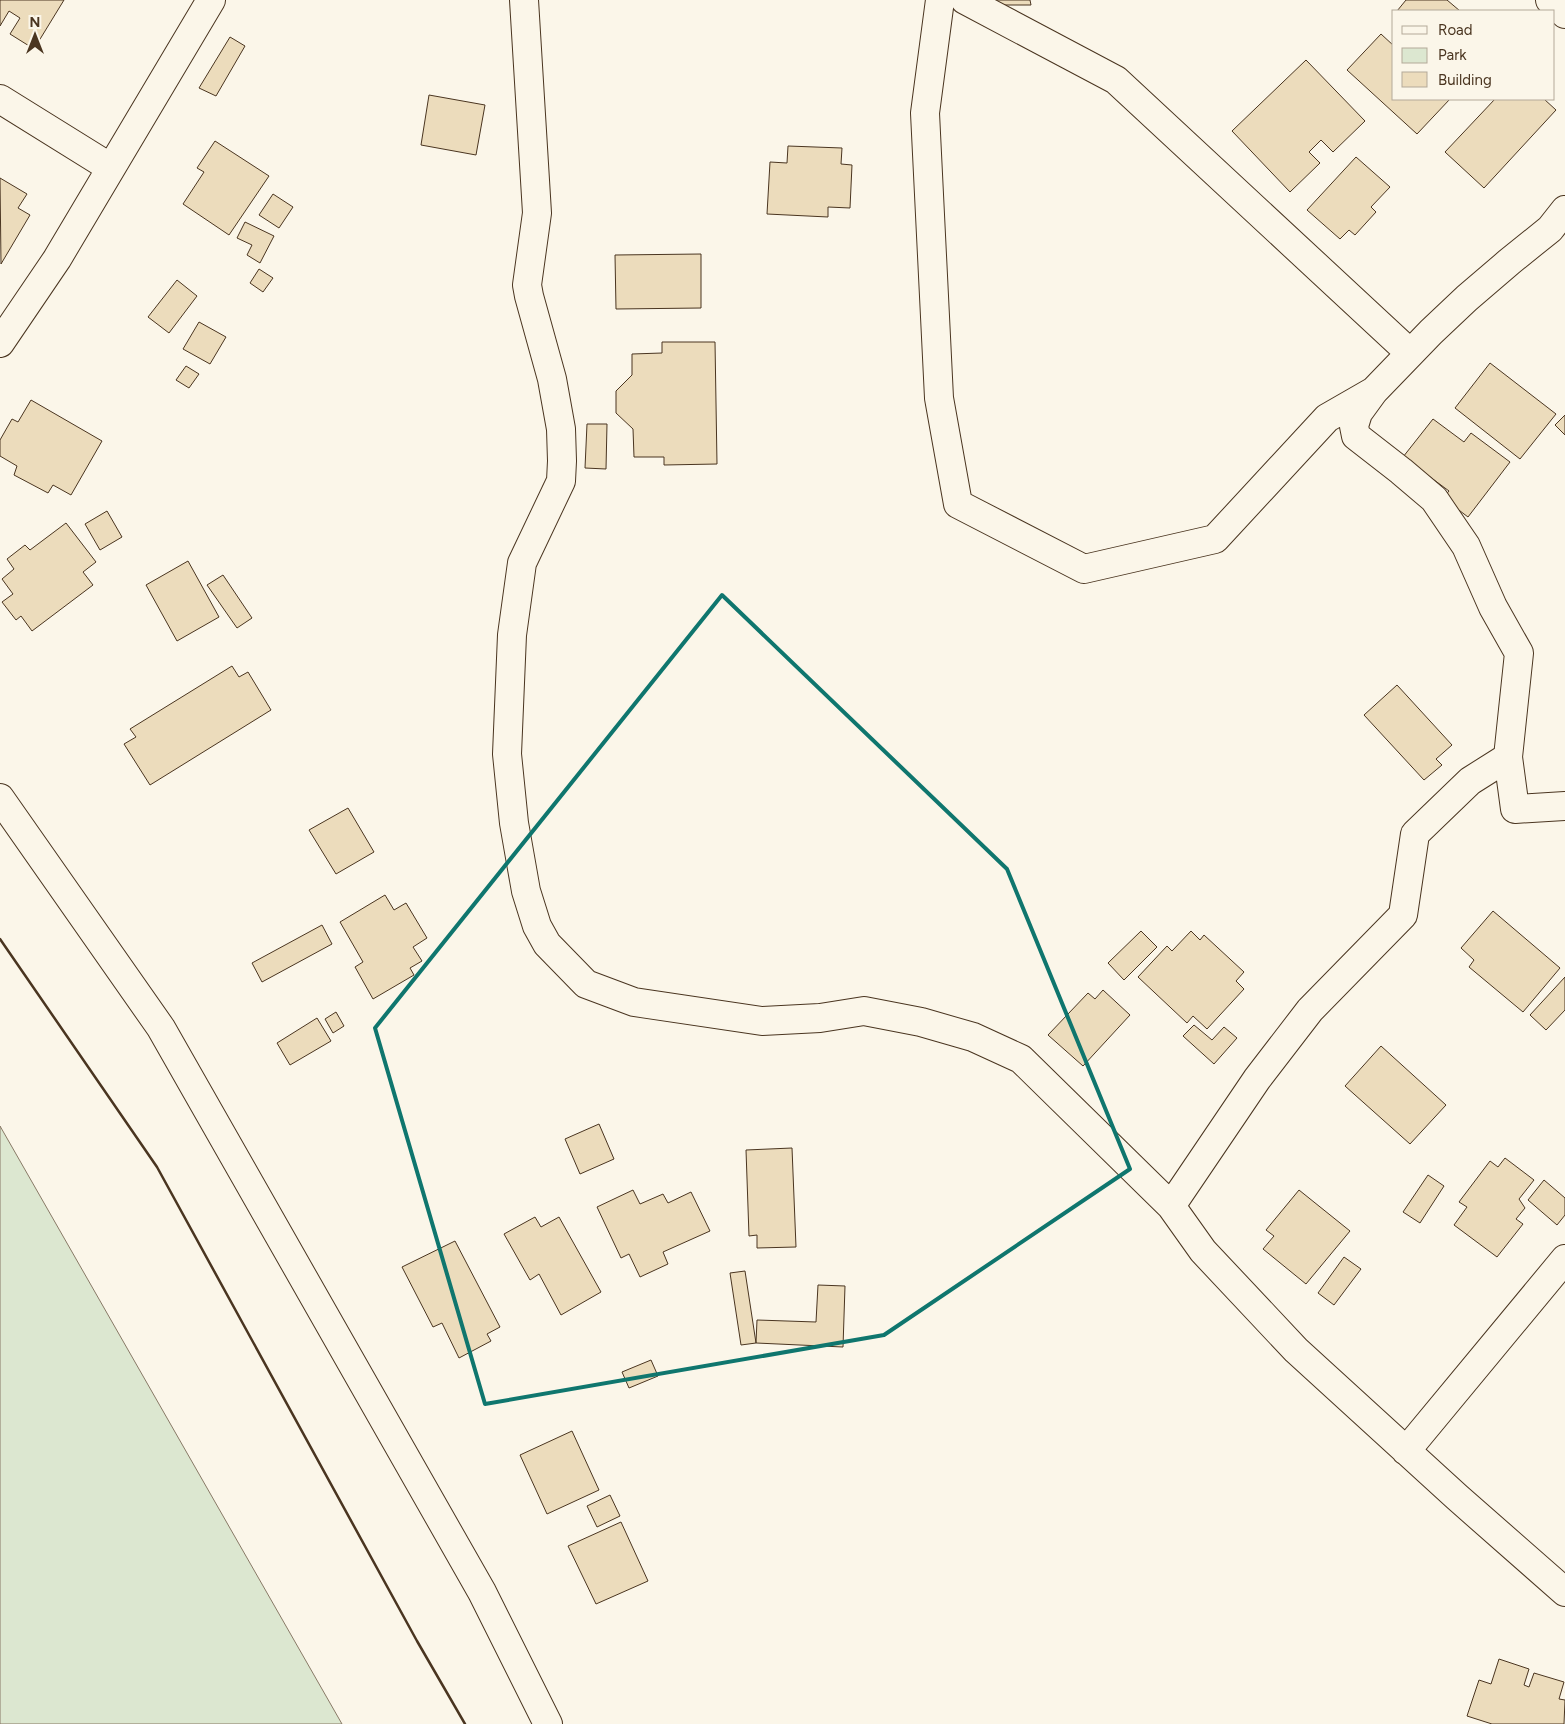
<svg xmlns="http://www.w3.org/2000/svg" width="1565" height="1724" viewBox="0 0 1565 1724" font-family="Figtree,sans-serif">
	<rect width="100%" height="100%" fill="#fbf6e9"/>
	<path fill="#dce7d0" stroke="#887966" d="M0,1126L342,1724H0Z"/>
	<path fill="#ecdcbc" stroke="#4a3520" d="M0,0H64L34,49L10,34L20,18L9,11L0,26Z
		M979,0H1030L1031,5H980Z
		M1406,0H1447L1460,11H1397Z
		M1381,34L1394,46V99H1450L1417,134L1347,70Z
		M230,37L245,46L216,96L199,88Z
		M1306,60L1365,121L1333,152L1321,140L1309,152L1320,163L1290,192L1232,131Z
		M429,95L485,105L476,155L421,145Z
		M1495,99H1544L1556,110L1484,188L1445,152Z
		M215,141L269,176L229,235L183,204L204,172L197,168Z
		M788,146L842,148L841,164L852,165L850,208L828,207V217L767,214L770,162L787,163Z
		M1356,157L1390,187L1371,207L1376,212L1355,235L1349,230L1340,239L1307,210Z
		M0,178L27,194L18,208L30,215L1,264Z
		M273,194L293,207L279,228L259,215Z
		M245,222L274,236L260,263L247,255L252,245L237,238Z
		M701,254V308L616,309L615,255Z
		M259,269L273,278L263,292L250,283Z
		M177,280L197,296L169,333L148,317Z
		M199,322L226,337L210,364L183,349Z
		M662,342H715L717,464L664,465V457H634L633,429L616,413V391L632,375V354L662,353Z
		M1490,363L1556,414L1520,459L1455,408Z
		M186,366L199,374L189,388L176,380Z
		M31,400L102,441L71,495L53,485L48,493L14,475L17,466L0,456V440L12,419L18,422Z
		M1565,415V435L1555,425Z
		M1433,419L1464,442L1471,433L1510,462L1468,517L1443,498L1449,491L1403,457Z
		M587,424H607L606,469L585,468Z
		M107,511L122,537L100,550L85,524Z
		M66,523L96,562L83,572L93,585L32,631L21,616L16,620L2,602L13,594L2,579L14,569L7,559L25,545L30,550Z
		M188,561L219,617L177,641L146,585Z
		M223,575L252,618L237,628L207,585Z
		M232,666L239,677L248,672L271,710L150,785L124,744L136,737L130,729Z
		M1397,685L1452,745L1436,759L1442,765L1424,780L1364,715Z
		M348,808L374,852L336,874L309,830Z
		M385,895L394,910L406,903L427,938L413,947L422,961L410,968L414,975L373,999L355,967L363,962L340,922Z
		M1493,911L1560,968L1523,1012L1469,967L1474,960L1461,948Z
		M322,925L332,944L262,982L252,963Z
		M1141,931L1157,947L1124,980L1108,963Z
		M1191,931L1200,940L1204,935L1244,972L1236,981L1244,989L1207,1029L1193,1016L1187,1023L1138,977L1167,946L1172,951Z
		M1565,977V1010L1546,1030L1530,1015Z
		M1103,990L1130,1015L1083,1066L1048,1035L1088,993L1095,999Z
		M336,1012L344,1026L333,1033L325,1019Z
		M317,1018L331,1041L290,1065L277,1043Z
		M1194,1025L1212,1040L1224,1027L1237,1038L1214,1064L1183,1036Z
		M1381,1046L1446,1105L1410,1144L1345,1086Z
		M599,1124L614,1159L580,1174L565,1139Z
		M792,1148L796,1247L757,1248V1235L749,1236L746,1150Z
		M1505,1158L1534,1180L1519,1199L1525,1208L1516,1219L1523,1224L1497,1257L1454,1225L1467,1207L1459,1202L1490,1161L1498,1167Z
		M1428,1175L1444,1186L1420,1223L1403,1212Z
		M1544,1180L1565,1198V1215L1557,1225L1528,1200Z
		M633,1190L640,1204L663,1194L668,1203L691,1192L710,1231L663,1252L668,1264L640,1277L629,1254L621,1258L597,1207Z
		M1299,1190L1350,1231L1306,1284L1263,1249L1274,1236L1266,1230Z
		M535,1217L541,1227L559,1217L601,1292L561,1315L539,1274L530,1280L504,1234Z
		M455,1241L500,1327L487,1334L491,1341L459,1358L442,1323L433,1327L402,1267Z
		M1344,1257L1361,1269L1334,1305L1318,1293Z
		M745,1271L756,1343L741,1345L730,1273Z
		M818,1285L845,1286L843,1347L756,1343L757,1320L816,1322Z
		M651,1360L658,1376L629,1388L622,1372Z
		M572,1431L599,1490L547,1514L520,1455Z
		M610,1495L620,1516L597,1527L587,1506Z
		M621,1522L648,1581L596,1604L568,1546Z
		M1499,1659L1529,1669L1524,1685L1529,1687L1534,1673L1564,1682L1559,1699L1565,1700L1564,1724H1492L1467,1716L1479,1680L1491,1684Z"/>
	<g fill="none" stroke-linecap="round" stroke-linejoin="round">
		<g stroke="#4a3520" stroke-width="30">
			<path id="minor" d="M524,0L537,213L527,285L529,296L552,379L561,429L562,461L561,481L522,563L512,635L507,754L514,823L526,891L537,926L547,944L586,984L634,1002L762,1021L820,1018L864,1011L921,1022L973,1037L1021,1059L1171,1206L1203,1251L1296,1350L1457,1497L1565,1592
				M940,0L925,113L939,398L958,504L1084,569L1215,539L1327,418L1374,391
				M965,0L1116,80L1410,353
				M1550,0L1565,14
				M0,99L111,168
				M1565,210L1550,229L1509,262L1467,298L1431,332L1374,391L1358,413L1354,426L1356,436L1401,471L1434,499L1466,546L1493,607L1519,653L1508,757L1515,809L1565,806
				M0,343L57,259L211,0
				M0,798L161,1028L482,1592L548,1724
				M1171,1206L1257,1079L1310,1010L1403,915L1415,834L1470,781L1508,757
				M1406,1451L1565,1259"/>
		</g>
		<use href="#minor" stroke="#fbf6e9" stroke-width="28"/>
		<path stroke="#4a3520" stroke-width="2.5" d="M0,939L157,1167L417,1641L465,1724"/>
	</g>
	<path fill="none" stroke="#0f766e" stroke-width="4" stroke-linejoin="round" d="M722,595L1007,869L1130,1169L884,1335L485,1404L375,1028Z"/>
	<rect x="1392" y="10" width="162" height="90" fill="#fbf6e9" stroke="#b4a999"/>
	<rect x="1402" y="26" width="25" height="8" fill="#fbf6e9" stroke="#b4a999"/>
	<text x="1438" y="35" font-size="15" fill="#4a3520">Road</text>
	<rect x="1402" y="48" width="25" height="15" fill="#dce7d0" stroke="#b4a999"/>
	<text x="1438" y="60" font-size="15" fill="#4a3520">Park</text>
	<rect x="1402" y="72" width="25" height="15" fill="#ecdcbc" stroke="#b4a999"/>
	<text x="1438" y="85" font-size="15" fill="#4a3520">Building</text>
	<g transform="translate(35 35)" stroke="#fbf6e9" stroke-width="4" paint-order="stroke">
	<path d="M0-4L9 19L0 12L-9 19Z" fill="#4a3520"/>
	<text y="-8" font-size="14" font-weight="bold" text-anchor="middle" fill="#4a3520">N</text>
	</g>
</svg>
